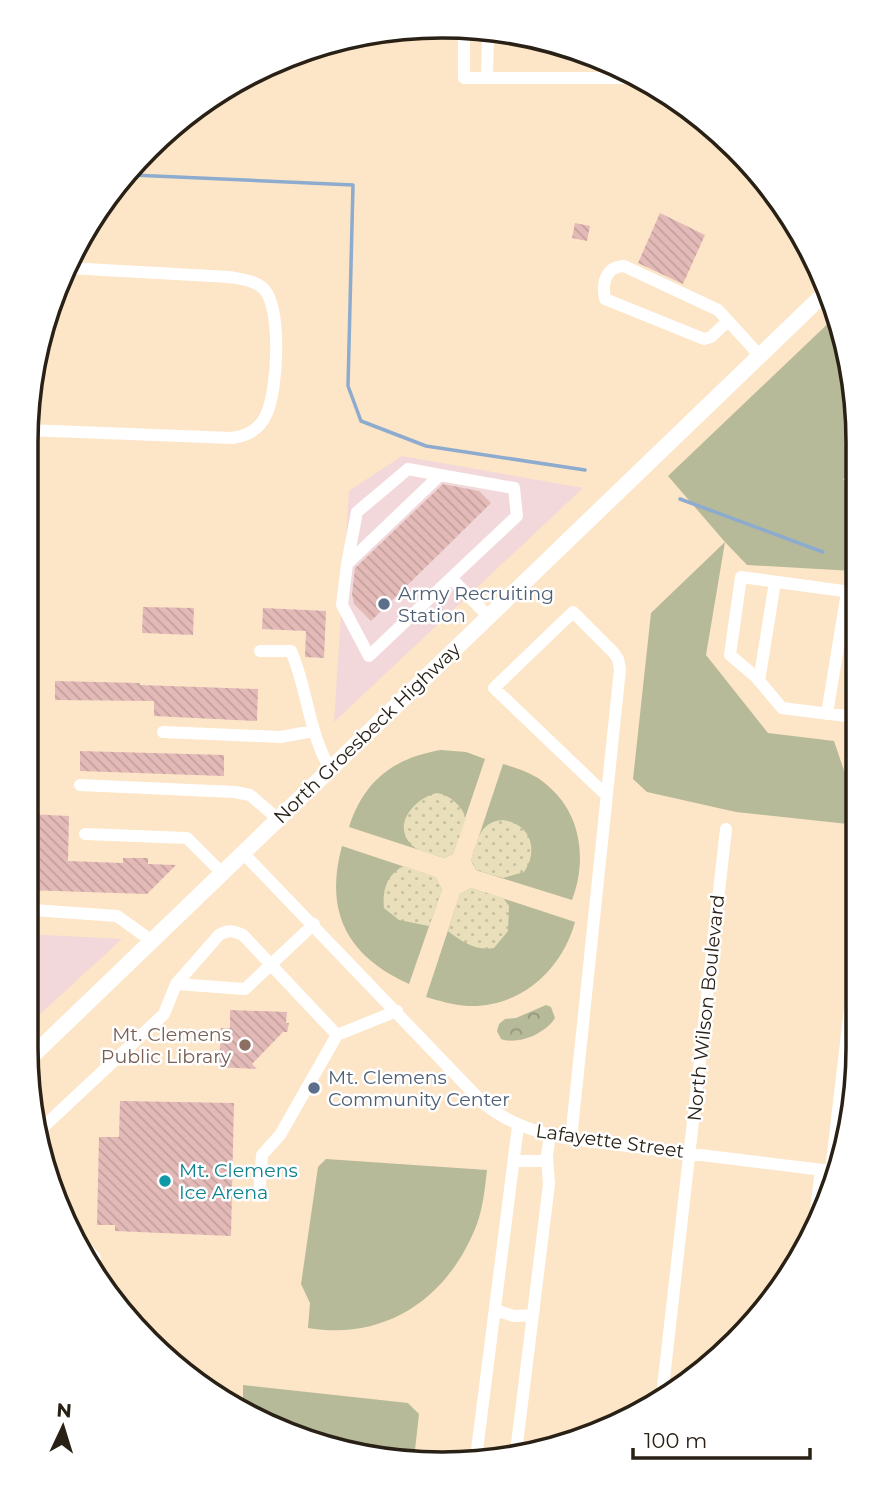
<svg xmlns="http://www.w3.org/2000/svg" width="885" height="1490" viewBox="0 0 885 1490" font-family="Montserrat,sans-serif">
	<defs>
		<pattern id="sand-dots" width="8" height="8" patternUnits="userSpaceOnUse" patternTransform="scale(1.75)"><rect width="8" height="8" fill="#e9e0bb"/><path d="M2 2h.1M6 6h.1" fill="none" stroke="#c8c0a0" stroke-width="1.8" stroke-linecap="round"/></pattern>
		<pattern id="park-crowns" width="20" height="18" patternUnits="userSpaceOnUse" patternTransform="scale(1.75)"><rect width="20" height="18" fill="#b6ba99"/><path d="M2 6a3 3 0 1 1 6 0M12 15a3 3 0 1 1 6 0" fill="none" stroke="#94977c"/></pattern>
		<pattern id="building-back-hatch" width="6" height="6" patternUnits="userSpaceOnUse" patternTransform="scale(1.75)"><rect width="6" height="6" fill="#e3bab8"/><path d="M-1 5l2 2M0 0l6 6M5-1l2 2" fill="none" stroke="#c3a09d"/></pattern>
	</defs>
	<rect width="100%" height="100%" fill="#fde5c7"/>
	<path fill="#f2d8da" d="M402,456L583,488L334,722L349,491Z
		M26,934L122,939L26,1027Z"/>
	<path fill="#b6ba99" d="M838,314L858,415V467L843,479L858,499V554L853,571L747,565L725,542L706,655L768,733L834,741L858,812L857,825L736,812L647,792L633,779L651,613L725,542L668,476Z
		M441,750L466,752L485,759L453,854L444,858L349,827C364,781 393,758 441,750Z
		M503,764C519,769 535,774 547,785C582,814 587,861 572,900L476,870L471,860Z
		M342,846L435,877L442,889L409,984C347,956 324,912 342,846Z
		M471,888L575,922C562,970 520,1008 468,1006C453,1005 440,1001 426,997L460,894Z
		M326,1159L487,1170C485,1188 483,1207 477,1224C449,1297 387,1341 308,1328L310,1303L301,1284L318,1167Z
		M243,1385L408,1403L419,1414L414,1459L309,1442L243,1409Z"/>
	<path fill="url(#sand-dots)" d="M437,793C450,795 461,805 466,818L453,854L444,858C433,854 416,852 409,842C393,822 417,797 437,793Z
		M503,820C531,824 539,850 524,872L503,878L476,870L471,860C477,841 480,821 503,820Z
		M404,866L435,877L442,889L429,926L399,920L384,908C382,890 387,874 404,866Z
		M471,888L503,898L509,906L508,931L494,948C476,951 462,942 448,931L460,894Z"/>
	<path fill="url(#park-crowns)" d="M546,1005L551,1007L555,1018C545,1034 518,1045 501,1039L497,1031L499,1024L505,1019L516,1018Z"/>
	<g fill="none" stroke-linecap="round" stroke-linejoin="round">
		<path stroke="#8cabce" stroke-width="3.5" d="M132,175L353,185L348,386L361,421L426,446L585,470
			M680,499L823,552"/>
	</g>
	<path fill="url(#building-back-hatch)" d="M660,213L705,235L683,284L638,263Z
		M575,223L590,226L587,241L572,238Z
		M443,484L479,491L491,503L371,621L354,604L352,594L355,568Z
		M143,607L194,608L193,635L142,633Z
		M263,608L326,611L324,658L305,657L306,631L262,629Z
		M55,681L140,683V685L258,689L257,721L154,716V701L55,700Z
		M80,751L224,755V776L80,771Z
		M28,814L69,816L68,861L123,863V858H148V864L176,865L147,894L26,890Z
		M230,1010L287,1012L286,1023H289L287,1032H283L252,1064L257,1069L219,1067L221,1028H230Z
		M120,1101L234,1103L231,1236L115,1231V1225H97L99,1137H119Z"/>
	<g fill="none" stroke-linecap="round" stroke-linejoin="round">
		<path stroke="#fff" stroke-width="12" d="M464,34V78H630
			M487,78L488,34
			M728,321L711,337L704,339L605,299C602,283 605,267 624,266L718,310L731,324L760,356
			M27,430L232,438C247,436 260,429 266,415C278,391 282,309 264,289C255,280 240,279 229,277L68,268
			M347,564L357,512L408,469L440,475
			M451,578L369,656L342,605L347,564L440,475L514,488L517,516L451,578L489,617
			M260,651H291C308,690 308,731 330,769
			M759,681L775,582
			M858,689C854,720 848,749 858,779
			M827,714L847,592
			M854,717L782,708L756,677L730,655L741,577L858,593
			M163,732L281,737L313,731
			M80,785L235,792L250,795L278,819
			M85,834L187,838L222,873
			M243,853L482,1102C509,1124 537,1133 571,1139L839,1172
			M33,910L117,916L152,941
			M176,984L219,935C228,929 234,931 243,935L337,1035L397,1011
			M26,1036L40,1048
			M40,1130L164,1014L176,984L245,989L314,924
			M571,1139L620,669L618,659L613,652L573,612L494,688L606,795
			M45,1159L50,1185
			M514,1161H547
			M831,1171L858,940
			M259,1196L262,1155L280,1135L337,1035
			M814,1226L821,1170
			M79,1239L95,1258V1268
			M495,1310L514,1316L533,1315
			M662,1396L726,829
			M516,1452L549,1184L547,1156L550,1135
			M476,1458L518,1126"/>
		<path stroke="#fff" stroke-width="16" d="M28,1060L828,290"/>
	</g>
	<g fill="#5c6f8a" stroke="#fff" stroke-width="2.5">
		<circle cx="384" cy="604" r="7"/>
		<circle cx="314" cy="1088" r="7"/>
	</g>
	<circle fill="#8d6e63" stroke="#fff" stroke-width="2.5" cx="245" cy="1045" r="7"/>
	<circle fill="#0f9aa8" stroke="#fff" stroke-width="2.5" cx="165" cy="1181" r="7"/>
	<g text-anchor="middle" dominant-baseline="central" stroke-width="5" stroke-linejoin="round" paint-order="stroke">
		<g font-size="19" fill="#4e5e75" stroke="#fff" text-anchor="start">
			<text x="398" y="593">Army Recruiting<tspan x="398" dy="22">Station</tspan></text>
			<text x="328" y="1077">Mt. Clemens<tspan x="328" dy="22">Community Center</tspan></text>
		</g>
		<g font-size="19" fill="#292116" stroke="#fff">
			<text transform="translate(367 733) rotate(-44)">North Groesbeck Highway</text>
			<text transform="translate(706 1008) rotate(-84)">North Wilson Boulevard</text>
			<text transform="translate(610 1141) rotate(8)">Lafayette Street</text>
		</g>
		<g font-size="19" fill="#785e54" stroke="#fff" text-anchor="end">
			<text x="231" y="1034">Mt. Clemens<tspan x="231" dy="22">Public Library</tspan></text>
		</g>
		<g font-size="19" fill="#0d838f" stroke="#fff" text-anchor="start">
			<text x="179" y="1170">Mt. Clemens<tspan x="179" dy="22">Ice Arena</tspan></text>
		</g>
	</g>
	<path d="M0 0H885V1490H0ZM442 38H442A404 404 0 0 1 846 442V1048A404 404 0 0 1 442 1452H442A404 404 0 0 1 38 1048V442A404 404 0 0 1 442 38Z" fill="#fff" fill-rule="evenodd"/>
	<path fill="none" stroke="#292116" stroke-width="3.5" d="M442 38H442A404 404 0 0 1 846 442V1048A404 404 0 0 1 442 1452H442A404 404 0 0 1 38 1048V442A404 404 0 0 1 442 38Z"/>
	<g transform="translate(63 1427) rotate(4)" stroke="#ffffff" stroke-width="5" paint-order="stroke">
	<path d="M0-5L12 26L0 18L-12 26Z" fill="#292116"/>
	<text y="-10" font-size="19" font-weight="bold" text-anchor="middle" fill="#292116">N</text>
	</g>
	<path d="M633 1448v10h177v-10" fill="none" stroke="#292116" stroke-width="3.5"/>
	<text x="644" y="1448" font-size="21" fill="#292116" stroke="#ffffff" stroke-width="5" paint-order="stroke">100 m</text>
</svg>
